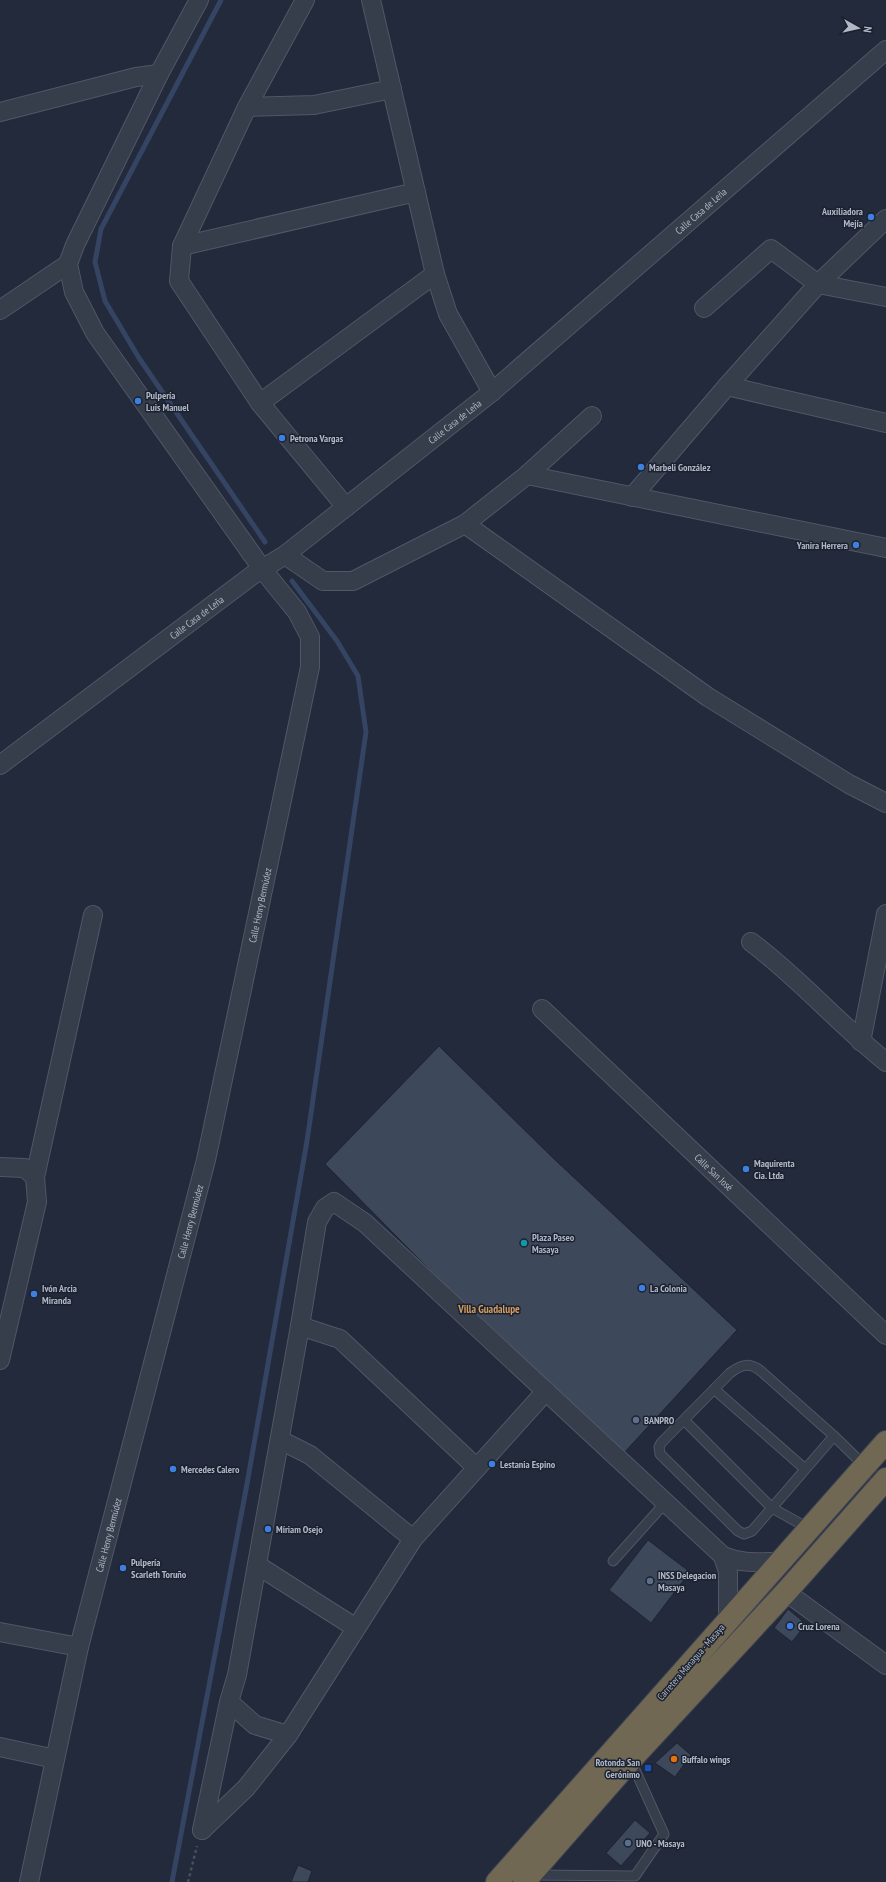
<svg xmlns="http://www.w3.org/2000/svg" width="886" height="1882" viewBox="0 0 886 1882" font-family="'PT Sans Narrow',sans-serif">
	<rect width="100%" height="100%" fill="#222a3b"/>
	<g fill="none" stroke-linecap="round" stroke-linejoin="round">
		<path stroke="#354462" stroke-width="5" d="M221,0L101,229L95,262L105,301L139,358L265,542
			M172,1882L247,1484L307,1141L366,732L358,676L337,641L292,581"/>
	</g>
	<path fill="#3e485b" stroke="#1d2432" d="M439,1046L552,1157L737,1330L623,1454L481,1322L325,1164Z
		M648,1540L690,1572L651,1623L609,1590Z
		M788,1609L806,1624L792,1642L774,1628Z
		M677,1743L691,1755L675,1777L655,1763Z
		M635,1820L650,1833L621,1866L606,1853Z
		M298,1865L312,1871L308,1882H291Z"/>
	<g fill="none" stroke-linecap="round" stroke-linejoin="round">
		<g stroke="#515766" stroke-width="11">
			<path id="lane" d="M714,1389L805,1469
				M684,1420L772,1508L808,1528
				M834,1436L752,1531L744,1534L738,1531L660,1454L659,1447L661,1443L730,1373C742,1364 750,1362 762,1372L834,1436L882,1483
				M613,1561L666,1502
				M534,1875L635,1876L664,1834L631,1761"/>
		</g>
		<g stroke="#515766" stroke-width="20">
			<g id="street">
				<path d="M305,0L247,107L182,246L179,281L260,403L346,507"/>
				<path d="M371,0L435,274L448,314L492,392"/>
				<path d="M247,107L314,105L392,89"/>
				<path d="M0,112L136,77L159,74"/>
				<path d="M182,246L416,192"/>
				<path d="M704,308L771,249L818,284L886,297"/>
				<path d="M0,310L68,264"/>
				<path d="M727,386L886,423"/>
				<path d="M260,403L435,274"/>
				<path d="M527,475L886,548"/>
				<path d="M632,497L727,386L818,284L886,219"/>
				<path d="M465,524L708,697L849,784L886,803"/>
				<path d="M285,555L323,581H353L465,524L527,475L592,416"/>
				<path id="s1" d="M0,765L254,574L285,555L492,392L886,50"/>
				<path d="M751,942C799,978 839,1024 886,1062"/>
				<path id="s2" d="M542,1009L886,1335"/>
				<path d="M861,1042L886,914"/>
				<path d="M0,1167L25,1168L35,1177L37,1202L0,1360"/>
				<path d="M35,1177L93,915"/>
				<path d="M300,1326L340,1339L477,1468"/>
				<path d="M280,1440L310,1455L413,1539"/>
				<path d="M723,1556L728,1572V1620"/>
				<path d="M257,1565L356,1628"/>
				<path d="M786,1592L886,1665"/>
				<path d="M0,1632L79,1647"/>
				<path d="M288,1735L413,1539L546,1391"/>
				<path d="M0,1747L55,1759"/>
				<path d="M202,1830L246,1788L288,1735L255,1725L229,1702L237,1675L300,1326L317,1222L325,1208L334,1202L365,1223L723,1556C742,1564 759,1562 779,1562"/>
				<path d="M202,1830L229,1702"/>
				<path id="s3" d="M29,1882L79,1647L206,1160L310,667V637L297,612L263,570L95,333L74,292L68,264L75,245L159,74L199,0"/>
			</g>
		</g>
		<g stroke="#3e4453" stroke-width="24">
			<path id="highway" d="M497,1882L886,1442
				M524,1882L636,1754L786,1592L886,1479"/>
		</g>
		<path stroke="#425459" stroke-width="2.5" stroke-dasharray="3 3" stroke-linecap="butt" d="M188,1882L197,1846"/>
		<use href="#lane" stroke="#363d4b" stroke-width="9"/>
		<use href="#street" stroke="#363d4b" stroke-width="18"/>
		<use href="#highway" stroke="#716853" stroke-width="22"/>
	</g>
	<g fill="#3f7fe0" stroke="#1b222f" stroke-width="1.5">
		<circle cx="871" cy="217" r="4"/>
		<circle cx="138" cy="401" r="4"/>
		<circle cx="282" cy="438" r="4"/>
		<circle cx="641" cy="467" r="4"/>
		<circle cx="856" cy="545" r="4"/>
		<circle cx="746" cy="1169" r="4"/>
		<circle cx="642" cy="1288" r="4"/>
		<circle cx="34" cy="1294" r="4"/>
		<circle cx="492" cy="1464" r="4"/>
		<circle cx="173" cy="1469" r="4"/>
		<circle cx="268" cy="1529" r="4"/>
		<circle cx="123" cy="1568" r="4"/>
		<circle cx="790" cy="1626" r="4"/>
	</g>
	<circle fill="#0f9aa8" stroke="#1b222f" stroke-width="1.5" cx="524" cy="1243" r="4"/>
	<g fill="#5c6f8a" stroke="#1b222f" stroke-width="1.5">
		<circle cx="636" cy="1420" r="4"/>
		<circle cx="650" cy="1581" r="4"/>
		<circle cx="628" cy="1843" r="4"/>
	</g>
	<circle fill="#e8710a" stroke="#1b222f" stroke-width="1.5" cx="674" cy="1759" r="4"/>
	<rect fill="#1a4fb4" stroke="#1b222f" stroke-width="1.5" x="644" y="1764" width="8" height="8" rx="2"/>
	<g text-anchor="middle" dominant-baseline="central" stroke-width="3" stroke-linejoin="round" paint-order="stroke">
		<g font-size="10" fill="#b1b7c7" stroke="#1b222f">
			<text stroke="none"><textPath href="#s1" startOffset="894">Calle Casa de Leña</textPath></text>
			<text stroke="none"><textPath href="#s1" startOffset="570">Calle Casa de Leña</textPath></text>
			<text stroke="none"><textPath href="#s1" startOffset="246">Calle Casa de Leña</textPath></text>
			<text stroke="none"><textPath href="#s3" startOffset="1004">Calle Henry Bermúdez</textPath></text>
			<text stroke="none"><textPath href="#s2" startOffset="237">Calle San José</textPath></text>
			<text stroke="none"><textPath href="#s3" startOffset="680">Calle Henry Bermúdez</textPath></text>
			<text stroke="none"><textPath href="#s3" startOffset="356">Calle Henry Bermúdez</textPath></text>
			<text transform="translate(691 1662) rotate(-49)">Carretera Managua - Masaya</text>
		</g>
		<g font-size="10" font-weight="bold" fill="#b1b7c7" stroke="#1b222f" text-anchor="start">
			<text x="863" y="211" text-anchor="end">Auxiliadora<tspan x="863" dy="12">Mejía</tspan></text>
			<text x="146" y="395">Pulpería<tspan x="146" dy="12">Luis Manuel</tspan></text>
			<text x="290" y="438">Petrona Vargas</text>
			<text x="649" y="467">Marbeli González</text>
			<text x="848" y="545" text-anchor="end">Yanira Herrera</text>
			<text x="754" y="1163">Maquirenta<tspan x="754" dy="12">Cia. Ltda</tspan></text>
			<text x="532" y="1237">Plaza Paseo<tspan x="532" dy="12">Masaya</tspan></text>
			<text x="42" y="1288">Ivón Arcia<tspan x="42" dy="12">Miranda</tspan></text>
			<text x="650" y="1288">La Colonia</text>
			<text x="644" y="1420">BANPRO</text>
			<text x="500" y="1464">Lestania Espino</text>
			<text x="181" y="1469">Mercedes Calero</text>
			<text x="276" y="1529">Míriam Osejo</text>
			<text x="131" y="1562">Pulpería<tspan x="131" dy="12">Scarleth Toruño</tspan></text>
			<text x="658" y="1575">INSS Delegacion<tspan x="658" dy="12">Masaya</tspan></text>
			<text x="798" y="1626">Cruz Lorena</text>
			<text x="682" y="1759">Buffalo wings</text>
			<text x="640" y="1762" text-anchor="end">Rotonda San<tspan x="640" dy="12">Gerónimo</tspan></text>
			<text x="636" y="1843">UNO - Masaya</text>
		</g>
		<g font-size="11" font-weight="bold" fill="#d49c5f" stroke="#1b222f">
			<text x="489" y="1309">Villa Guadalupe</text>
		</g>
	</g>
	<g transform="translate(858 28) rotate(98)" stroke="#1b222f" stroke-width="3" paint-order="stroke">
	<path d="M0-3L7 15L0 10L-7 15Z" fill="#b1b7c7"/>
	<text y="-6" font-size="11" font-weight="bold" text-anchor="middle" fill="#b1b7c7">N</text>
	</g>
</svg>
